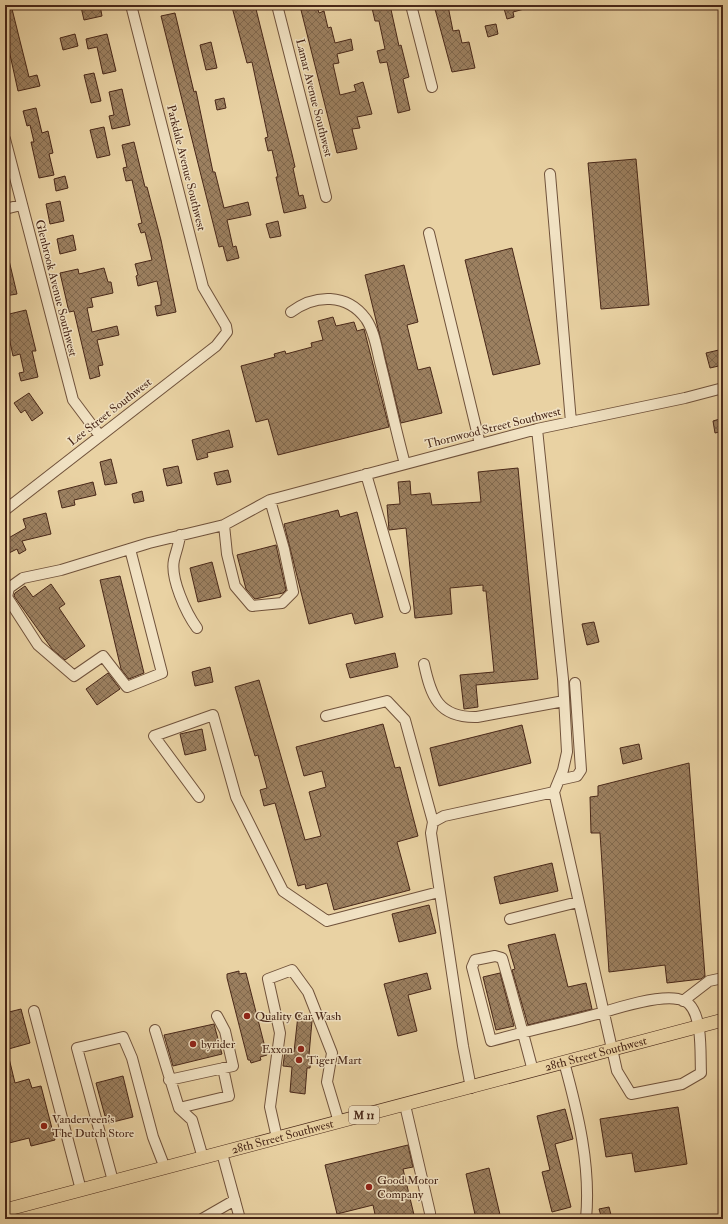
<svg xmlns="http://www.w3.org/2000/svg" width="728" height="1224" viewBox="0 0 728 1224" font-family="'IM FELL Double Pica',serif">
	<defs>
		<pattern id="building-cross-hatch" width="8" height="8" patternUnits="userSpaceOnUse"><rect width="8" height="8" fill="#9c8060"/><path d="M0 0l8 8M0 8l8-8" fill="none" stroke="#81694e"/></pattern>
	</defs>
	<rect width="100%" height="100%" fill="#e9d2a3"/>
	<filter id="stains"><feTurbulence type="fractalNoise" baseFrequency=".005" numOctaves="4"/><feColorMatrix values="0 0 0 0 .2 0 0 0 0 .09 0 0 0 0 .02 0 0 0 .5 -.17"/></filter>
	<radialGradient id="worn" r=".72"><stop offset=".6" stop-color="#630" stop-opacity="0"/><stop offset="1" stop-color="#630" stop-opacity=".3"/></radialGradient>
	<path fill="url(#building-cross-hatch)" stroke="#482718" d="M5,5H11L29,77L37,75L40,86L18,91L7,41H5Z
		M89,5H100L102,16L84,20L81,7Z
		M242,5H255L292,154L295,167L293,168L299,196L303,195L306,208L284,213L276,177H278L272,150L268,151L265,138L268,137L252,62L247,63L232,7Z
		M388,5H390L399,46L401,45L409,77L403,79L410,110L398,113L387,62L380,63L377,51L385,49L379,21H375L372,8Z
		M503,5H528V8L513,12L514,17L507,19Z
		M317,6L319,13L324,11L328,28L331,27L335,43L351,39L353,50L337,54L339,63L333,64L340,95L356,91L354,85L363,82L372,114L357,117L360,128L352,129L357,149L337,153L301,10Z
		M448,6L453,31L459,30L462,43L469,42L475,68L452,72L435,9Z
		M175,13L194,92L196,91L213,172H215L224,208L248,202L251,215L227,220L233,247L236,246L239,258L227,261L223,246L219,247L161,16Z
		M496,24L498,34L488,37L485,26Z
		M75,34L78,46L63,50L60,38Z
		M107,34L116,71L103,74L97,47L88,49L86,39Z
		M211,42L217,68L206,70L200,45Z
		M94,73L101,101L91,103L84,75Z
		M122,89L130,125L112,129L109,116L114,115L109,92Z
		M224,98L226,108L217,110L215,100Z
		M36,108L42,133L48,131L53,153L49,154L54,175L39,178L31,142H34L30,125L27,126L23,111Z
		M104,127L110,155L97,158L90,130Z
		M134,142L145,187H147L161,240L176,312L157,316L155,306L161,305V300L157,281L138,286L136,276L138,275L135,264L152,260L145,232L141,233L138,224L142,223L132,180L126,181L123,168L127,167L122,145Z
		M636,159L649,305L601,309L588,163Z
		M65,176L68,188L56,191L54,179Z
		M60,201L64,221L50,224L46,204Z
		M278,221L281,236L270,238L266,224Z
		M73,235L76,250L60,254L57,239Z
		M512,248L540,364L493,375L465,260Z
		M5,256H8L17,294L5,296Z
		M404,265L418,322L407,325L418,370L430,367L442,413L401,423L365,275Z
		M104,268L108,282H111L113,293L91,298L93,307L87,308L92,332L117,326L119,335L97,340L103,365L98,366L100,376L90,379L74,311L69,312L60,273L78,269L79,274Z
		M26,310L36,351H32L38,377L21,381L19,373L24,372L20,354L13,356L7,328H5V315Z
		M333,317L336,326L354,322L357,331L364,329L389,427L278,455L268,419L256,422L241,366L275,357L274,354L285,351L286,354L312,347L311,343L323,340L318,321Z
		M723,349V365L710,368L706,353Z
		M29,393L43,413L32,421L25,410L21,413L14,403Z
		M723,418V431L715,433L713,421Z
		M229,430L233,447L207,453L208,457L197,460L192,440Z
		M111,459L117,483L105,485L100,462Z
		M178,466L182,483L167,486L163,469Z
		M518,468L538,679L476,685L478,707L464,709L460,675L494,672L486,591H483V585L450,588L452,614L415,618L406,528L389,530L387,505L400,504L398,482L410,481L411,495L430,493L432,505L481,502L478,472Z
		M228,470L231,482L217,485L214,473Z
		M93,482L96,495L74,500L75,505L62,508L58,491Z
		M142,491L144,501L134,503L132,494Z
		M338,510L340,517L357,512L383,617L355,624L352,613L309,624L284,524Z
		M46,513L51,534L22,541L26,550L19,554L17,549L5,555V540L26,528L23,519Z
		M276,545L286,590L283,593L255,599L246,589L237,555Z
		M212,562L221,597L198,602L190,568Z
		M120,576L144,673L129,679L121,669L100,580Z
		M51,584L65,604L59,608L85,646L65,660L52,649L14,596L15,593L25,586L33,597Z
		M594,622L599,642L587,645L582,624Z
		M395,653L398,667L350,678L346,664Z
		M210,667L213,682L195,686L192,672Z
		M108,673L120,689L97,705L86,689Z
		M259,680L305,840L321,836L309,792L326,787L322,771L304,776L296,747L383,724L395,768L400,767L418,836L397,842L410,890L334,910L327,883L306,889L305,884L298,886L275,803L264,806L260,790L267,788L258,755L255,756L235,687Z
		M522,725L531,763L439,786L430,748Z
		M202,729L206,750L185,755L180,734Z
		M639,744L642,759L623,764L620,748Z
		M689,763L705,976L701,979L667,983L665,965L609,972L600,833H591L590,797L598,796V786Z
		M552,863L558,891L500,904L494,877Z
		M429,905L436,933L399,942L392,914Z
		M555,934L568,987L586,983L592,1009L528,1025L512,970L515,969L508,945Z
		M239,971V974L246,973L267,1055L260,1057L261,1060L251,1063L250,1060H248L227,978V974Z
		M427,973L431,989L408,995L417,1031L398,1036L384,984Z
		M500,973L514,1026L496,1030L483,977Z
		M21,1009L30,1043L5,1050V1013Z
		M298,1015L311,1016L312,1021L309,1055L311,1056L310,1068H307L305,1094L290,1092L292,1067L283,1066L285,1051L294,1052Z
		M214,1024L222,1054L173,1066L164,1035Z
		M8,1054L15,1083L29,1079L32,1088L41,1086L55,1140L31,1146L29,1138L5,1144V1055Z
		M123,1076L133,1117L109,1123L107,1115L105,1116L96,1083Z
		M678,1107L687,1164L635,1172L632,1153L606,1157L600,1119Z
		M565,1109L573,1139L555,1144L571,1207L552,1212L542,1172L550,1170L537,1116Z
		M408,1145L413,1167L403,1169L415,1219H376L373,1205L337,1214L325,1165Z
		M489,1168L501,1219H476L466,1174Z
		M609,1207L612,1219H602L599,1209Z"/>
	<g fill="none" stroke-linecap="round" stroke-linejoin="round">
		<g stroke="#70523b" stroke-width="12">
			<path id="minor" d="M277,5L326,197
				M411,5L432,87
				M5,139L73,400L100,436
				M550,174L571,422
				M5,209L21,205
				M429,233L480,444
				M291,312C315,294 347,293 366,319C375,332 377,351 381,366C389,398 396,431 405,464
				M366,474L405,608
				M5,510L216,346L227,332L226,326L203,287L131,5
				M224,525L227,554L235,586L252,606L282,603L293,592L284,549L270,500
				M180,535C179,545 176,551 174,560C170,578 186,613 197,628
				M130,549L162,673L127,687L103,656L74,676L38,645L7,597L9,588L23,578L61,570L149,543L224,525L270,500L537,429L685,398L723,388
				M424,664C431,696 438,718 477,717L564,701
				M326,716L387,701L405,720L433,822
				M559,780L577,776L581,770L575,683
				M199,797L154,736L213,715L236,797L283,891L327,921L439,892
				M510,919L578,902
				M683,1001L709,981L723,978
				M34,1011L81,1190
				M155,1030L179,1108L192,1120L203,1158
				M564,1062C578,1113 591,1166 586,1219
				M533,1071C523,1033 513,995 502,958L495,956L475,960L472,967L491,1041C527,1031 564,1023 601,1013C620,1007 658,995 678,999C682,1000 687,1002 689,1004C703,1018 700,1055 701,1073L682,1084L631,1094L617,1071L554,792L563,770L567,752L563,679L537,429
				M169,1080L233,1066L225,1031L217,1016
				M471,1088L463,1046L431,833L433,822L444,816L554,792
				M405,1105L430,1213V1219
				M179,1108L229,1096L223,1068
				M277,1138L270,1107L280,1033L268,979L292,970L308,992L332,1053L327,1082L339,1122
				M222,1153L240,1219
				M113,1181L77,1048L123,1037L132,1058L153,1137L165,1168
				M202,1219L235,1200"/>
		</g>
		<g stroke="#482718" stroke-width="14">
			<g id="major">
				<path id="s1" d="M5,1210L723,1020"/>
			</g>
		</g>
		<use href="#minor" stroke="#f1e2c3" stroke-width="10"/>
		<use href="#major" stroke="#e9d2a3" stroke-width="13"/>
	</g>
	<g fill="#8f2418" stroke="#f1e2c3" stroke-width="1.5">
		<circle cx="247" cy="1016" r="4"/>
		<circle cx="193" cy="1044" r="4"/>
		<circle cx="301" cy="1049" r="4"/>
		<circle cx="299" cy="1060" r="4"/>
		<circle cx="44" cy="1126" r="4"/>
		<circle cx="369" cy="1187" r="4"/>
	</g>
	<g text-anchor="middle" dominant-baseline="central" stroke-width="3" stroke-linejoin="round" paint-order="stroke">
		<rect fill="#f1e2c3" stroke="#7b5f4b" stroke-width="1" x="349" y="1106" width="30" height="18" rx="3"/>
		<g font-size="11" font-weight="bold" fill="#482718">
			<text x="364" y="1115">M 11</text>
		</g>
		<g font-size="12" fill="#482718" stroke="#f1e2c3">
			<text transform="translate(314 98) rotate(76)">Lamar Avenue Southwest</text>
			<text transform="translate(186 168) rotate(76)">Parkdale Avenue Southwest</text>
			<text transform="translate(56 288) rotate(76)">Glenbrook Avenue Southwest</text>
			<text transform="translate(110 412) rotate(-38)">Lee Street Southwest</text>
			<text transform="translate(493 428) rotate(-14)">Thornwood Street Southwest</text>
			<text stroke="none"><textPath href="#s1" startOffset="611">28th Street Southwest</textPath></text>
			<text stroke="none"><textPath href="#s1" startOffset="287">28th Street Southwest</textPath></text>
		</g>
		<g font-size="12" fill="#482718" stroke="#f1e2c3" text-anchor="start">
			<text x="255" y="1016">Quality Car Wash</text>
			<text x="201" y="1044">byrider</text>
			<text x="293" y="1049" text-anchor="end">Exxon</text>
			<text x="307" y="1060">Tiger Mart</text>
			<text x="52" y="1119">Vanderveen's<tspan x="52" dy="14">The Dutch Store</tspan></text>
			<text x="377" y="1180">Good Motor<tspan x="377" dy="14">Company</tspan></text>
		</g>
	</g>
	<rect width="728" height="1224" fill="none" stroke="#e9d2a3" stroke-width="20"/>
	<rect x="6" y="6" width="716" height="1212" fill="none" stroke="#482718" stroke-width="2"/>
	<rect x="10" y="10" width="708" height="1204" fill="none" stroke="#482718"/>
	<rect width="100%" height="100%" filter="url(#stains)"/>
	<rect width="100%" height="100%" fill="url(#worn)"/>
</svg>
